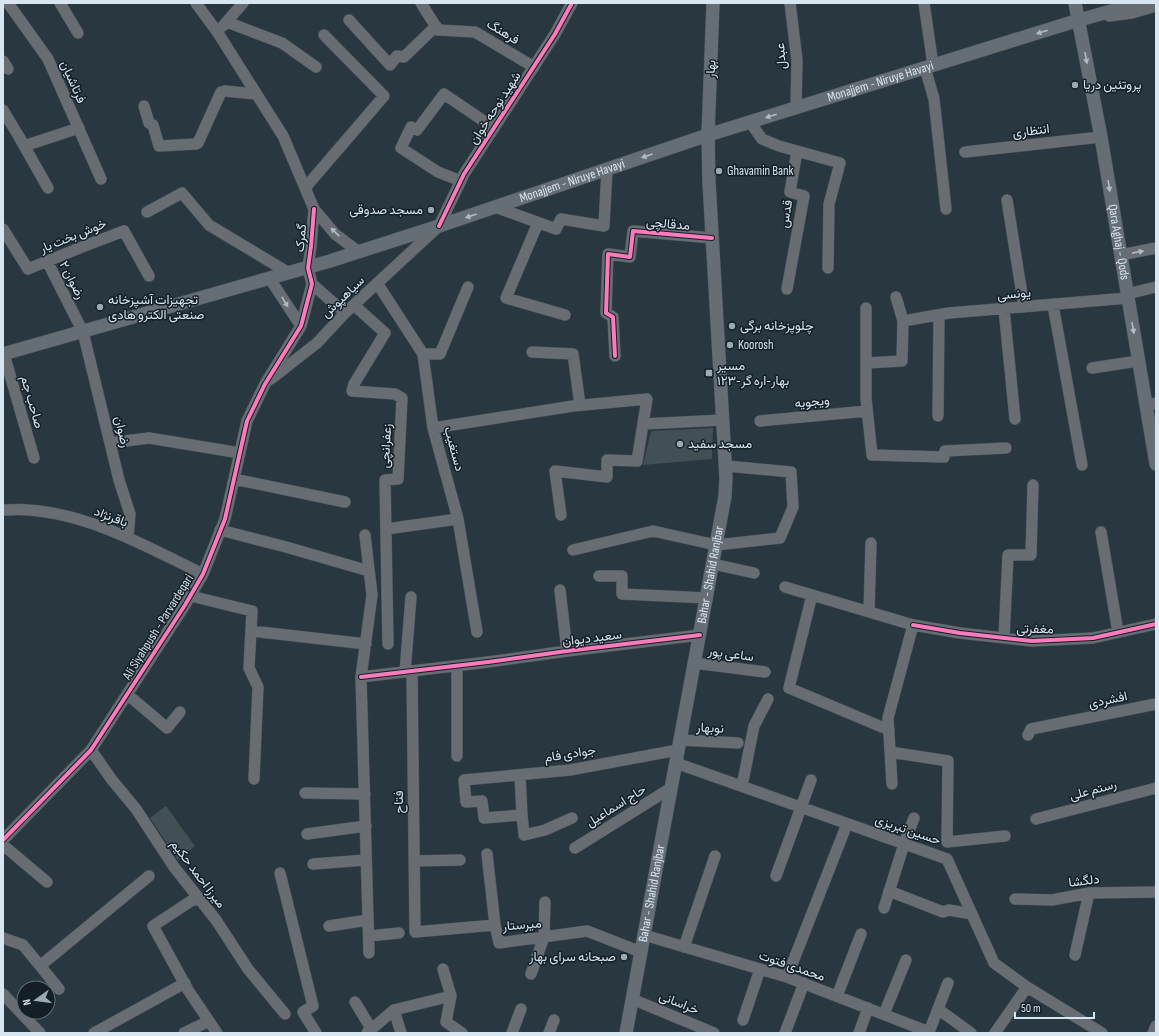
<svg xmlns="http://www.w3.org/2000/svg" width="1159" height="1036" viewBox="0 0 1159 1036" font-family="'Sofia Sans Condensed',Vazirmatn,sans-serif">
	<rect width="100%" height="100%" fill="#293740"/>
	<path fill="#424f54" d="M713,428L712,459L643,465L651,431Z
		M166,806L195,846L178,860L150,818Z"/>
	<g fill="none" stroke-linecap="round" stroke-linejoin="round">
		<g stroke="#47525b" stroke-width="12">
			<path id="minor" d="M8,3L48,59L101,179
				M60,3L78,33
				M196,3L218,33L283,136L314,209L335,234L359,252
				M421,3L438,30L475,32L534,67
				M790,3L797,60L796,108
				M924,3L933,65
				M1109,16L1132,13L1156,6
				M349,20L390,65L397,56L404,57L436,26
				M227,22L282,43L316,67
				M223,26L243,3
				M3,61L8,69
				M925,68L934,99L946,209
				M144,106L149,123L153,125L159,146L196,144L198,143L221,92L225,91L256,94
				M3,110L18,135L48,188
				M750,122L762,139L779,146L840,163L829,204L828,268
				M24,146L79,128
				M965,152L1101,137
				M461,181L438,172L401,148L411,127L417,130L444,94L494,128
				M305,188L384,96L324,35
				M1007,200L1024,307
				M495,207L556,229L561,219L604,226L607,169
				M147,212L182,193L209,225L289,273
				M538,223L506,298L565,315
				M3,229L28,269L87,245L124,231L149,276
				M1121,255L1156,248
				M47,261L83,332L119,480L130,514L128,538
				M270,279L301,326
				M377,283L423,354L433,428L458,519L477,632
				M312,284L345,313
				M787,289L804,196L790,192L797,151
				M1127,294L1156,287
				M354,305L385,333L354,384L352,391L395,394L402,398L398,479L385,480L388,644
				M1053,305L1082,465
				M866,308V399L872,455L944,457L945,451L1006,448
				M1004,309L1015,419
				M903,321L949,313L1128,298
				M532,352L573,354L580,405
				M4,354L34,458
				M423,354H440L468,287
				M615,356L613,317L606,313L608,254L630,257L633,231L712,238
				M866,363L902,361L903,321L896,297
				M1092,368L1138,361
				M271,379L317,343L345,313L439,226L464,174L555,34L572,3
				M1146,406L1156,403
				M938,416L939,315
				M760,421L867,411
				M643,424L723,420
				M433,428L573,406L647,399L637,461L607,460V477L555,471L561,515
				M110,443L149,438L240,453
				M234,479L345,502
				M3,510C11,510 20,509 28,510C90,514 147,547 203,574
				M386,529L458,519
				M220,530L286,547L369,571
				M1101,532L1118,632
				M365,535L372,595L361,677L369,953
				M573,550L653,531L716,545L780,538L793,507L791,472L726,466
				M713,564L754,573
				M599,576H622V594L707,598
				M785,587L913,625L960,633L1032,641L1093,638L1156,624
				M560,590L567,651
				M812,595L789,688L889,730
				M191,596L252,611L249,668L258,687L254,779
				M869,612L871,543
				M251,631L366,644
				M1004,638L1008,555H1031L1033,485
				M694,663L765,672
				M457,666V756
				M412,671L415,932L495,925L499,943L587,931L641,952
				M405,672L411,597
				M361,677L488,662L567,651L700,635
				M127,694L167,728L180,712
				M1028,735L1031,729L1156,704
				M680,740L738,743
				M91,750L112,780L136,809L174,867L216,920L248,969L285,1014
				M890,752L948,761L947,842L1005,836
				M676,763L947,859L994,963L1027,987L1102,1033
				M520,776L522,815L524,835L545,830L572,818
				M892,784L888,718L913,625
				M742,786L754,726L768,699
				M305,793L365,794
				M522,815L484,818L482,801L466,802L464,780L570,770L678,750
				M1036,819L1156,788
				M307,834L366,826
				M3,840L91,750L185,605L203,574L225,519L247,421L265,384L301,326L312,284L308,268L311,246L314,209
				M3,845L47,882
				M575,848L671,788
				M487,854L495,925
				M414,861L460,860
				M313,864L366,860
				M280,873L313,1006L303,1012L316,1033
				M776,876L811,780
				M889,891L943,912L949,910L972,914
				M199,898L191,901L153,926L188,990L217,1033
				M1015,899L1052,900L1089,893L1156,892
				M884,908L904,844L914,818
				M329,926L368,920
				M644,935L787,977L929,1032L948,983
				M369,936L399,933
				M3,938L23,945L59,989
				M684,947L715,856
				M1075,955L1089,893
				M40,966L149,876
				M443,969L451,996L446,1022L462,1033
				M531,974L544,937L545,902
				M787,977L847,824
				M3,994L40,1033
				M837,996L861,934
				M632,999L714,1033
				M355,1002L372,1030
				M938,1009L971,1033
				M394,1010L401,1033
				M884,1014L906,960
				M743,1020L760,969
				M94,1033L185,983
				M184,1033L209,1021
				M367,1033L394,1010L451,996
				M512,1033L521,1009
				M549,1033L554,1020
				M785,1033L804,983
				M859,1033L868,1008
				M995,1033L1027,987
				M1153,1033L1156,1026"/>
		</g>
		<g stroke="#47525b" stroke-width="14">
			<g id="major">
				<path id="s1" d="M1075,3L1101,137L1156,464"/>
				<path id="s2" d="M3,354L330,261L439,226L708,135L1079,20L1140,3"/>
				<path id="s3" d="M626,1033L725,496L726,478L709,182L708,135L713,3"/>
			</g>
		</g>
		<use href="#minor" stroke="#676d72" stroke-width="11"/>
		<use href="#major" stroke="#656d75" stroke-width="13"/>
		<g stroke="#131e26" stroke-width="6">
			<path id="cycleway" d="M439,226L464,174L555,34L572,3
				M615,356L613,317L606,313L608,254L630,257L633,231L712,238
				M913,625L960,633L1032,641L1093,638L1156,624
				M361,677L488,662L567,651L700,635
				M3,840L91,750L185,605L203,574L225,519L247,421L265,384L301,326L312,284L308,268L311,246L314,209"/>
		</g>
		<use href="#cycleway" stroke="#fd7abc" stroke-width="4"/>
	</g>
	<defs><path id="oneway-solid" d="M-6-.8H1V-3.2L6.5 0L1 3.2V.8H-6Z"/></defs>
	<g fill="#b0bcc6">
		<use href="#oneway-solid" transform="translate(1042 32) rotate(163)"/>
		<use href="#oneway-solid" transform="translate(1086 58) rotate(79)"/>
		<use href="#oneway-solid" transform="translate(771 116) rotate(163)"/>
		<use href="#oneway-solid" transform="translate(647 156) rotate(161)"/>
		<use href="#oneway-solid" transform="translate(1109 186) rotate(81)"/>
		<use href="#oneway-solid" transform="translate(471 216) rotate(161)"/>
		<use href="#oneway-solid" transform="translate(1133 328) rotate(80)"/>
	</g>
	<g fill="#b0bcc5">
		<use href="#oneway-solid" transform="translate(335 232) rotate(-136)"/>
		<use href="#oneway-solid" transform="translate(1138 252) rotate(-11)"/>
		<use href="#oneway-solid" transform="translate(285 302) rotate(58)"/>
	</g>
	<g fill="#9ba9b3" stroke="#131e26" stroke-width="1.5">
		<circle cx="1075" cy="85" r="4"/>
		<circle cx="719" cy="171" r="4"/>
		<circle cx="431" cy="210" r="4"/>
		<circle cx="100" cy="307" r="4"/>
		<circle cx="732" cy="326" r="4"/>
		<circle cx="730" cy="345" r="4"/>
		<rect x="705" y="369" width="8" height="8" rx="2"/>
		<circle cx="680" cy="444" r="4"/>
		<circle cx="624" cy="957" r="4"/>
	</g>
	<g text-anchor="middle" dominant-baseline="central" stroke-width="3" stroke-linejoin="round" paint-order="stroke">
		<g font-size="13" fill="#d8e6f1" stroke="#131e26">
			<text transform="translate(503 32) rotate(31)">فرهنگ</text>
			<text transform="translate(781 56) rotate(-94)">عبدل</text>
			<text transform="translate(711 69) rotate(-88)">بهار</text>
			<text transform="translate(73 82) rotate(66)">فرتاشیان</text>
			<text stroke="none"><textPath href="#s2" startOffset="919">Monajjem - Niruye Havayi</textPath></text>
			<text transform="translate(495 108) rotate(-57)">شهید نوحه خوان</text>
			<text transform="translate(1031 131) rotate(-7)">انتظاری</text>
			<text stroke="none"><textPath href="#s2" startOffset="595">Monajjem - Niruye Havayi</textPath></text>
			<text transform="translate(786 214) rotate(-81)">قدس</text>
			<text transform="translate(668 224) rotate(5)">مدقالچی</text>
			<text transform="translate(73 236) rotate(-22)">خوش بخت یار</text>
			<text transform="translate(301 238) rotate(-84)">گمرک</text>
			<text stroke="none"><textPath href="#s1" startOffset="243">Qara Aghaj - Qods</textPath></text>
			<text transform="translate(72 280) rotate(63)">رضوان ۲</text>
			<text transform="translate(1014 294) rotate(-5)">یونسی</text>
			<text transform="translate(343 297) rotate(-44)">سیاهپوش</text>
			<text transform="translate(32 402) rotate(74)">صاحب جم</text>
			<text transform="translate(812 402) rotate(-6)">ویجویه</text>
			<text transform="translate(122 432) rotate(77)">رضوان</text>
			<text transform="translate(386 446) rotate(-87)">زعفرانچی</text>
			<text transform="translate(454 449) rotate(75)">دستغیب</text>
			<text transform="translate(111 517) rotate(21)">باقرنژاد</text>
			<text stroke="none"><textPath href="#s3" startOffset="466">Bahar - Shahid Ranjbar</textPath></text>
			<text transform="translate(158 627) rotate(-58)">Ali Siyahpush - Parvardeqari</text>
			<text transform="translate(1035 629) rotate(1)">مغفرتی</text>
			<text transform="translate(592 638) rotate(-7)">سعید دیوان</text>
			<text transform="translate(731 654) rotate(8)">ساعی پور</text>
			<text transform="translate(1108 700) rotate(-12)">افشردی</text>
			<text transform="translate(710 728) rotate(3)">نوبهار</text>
			<text transform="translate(570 754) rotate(-9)">جوادی فام</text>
			<text transform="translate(1093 790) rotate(-15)">رستم علی</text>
			<text transform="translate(399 802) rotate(-91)">فتاح</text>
			<text transform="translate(616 806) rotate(-32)">حاج اسماعیل</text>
			<text transform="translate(908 830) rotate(19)">حسین تبریزی</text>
			<text transform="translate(198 874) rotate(53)">میرزا احمد حکیم</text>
			<text transform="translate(1084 881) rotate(-7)">دلگشا</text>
			<text stroke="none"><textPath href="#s3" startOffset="142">Bahar - Shahid Ranjbar</textPath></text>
			<text transform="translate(522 925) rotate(-5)">میرستار</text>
			<text transform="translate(792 966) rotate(19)">محمدی فتوت</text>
			<text transform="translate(679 1003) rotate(22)">خراسانی</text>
		</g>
		<g font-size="13" fill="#d8e6f1" stroke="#131e26" text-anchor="start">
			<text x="1083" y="85">پروتئین دریا</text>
			<text x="727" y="171">Ghavamin Bank</text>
			<text x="423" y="210" text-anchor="end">مسجد صدوقی</text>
			<text x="108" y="300">تجهیزات آشپزخانه<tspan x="108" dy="15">صنعتی الکترو هادی</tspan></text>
			<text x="740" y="326">چلوپزخانه برگی</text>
			<text x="738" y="345">Koorosh</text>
			<text x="717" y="366">مسیر<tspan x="717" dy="15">۱۲۳-بهار-اره گر</tspan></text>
			<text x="688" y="444">مسجد سفید</text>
			<text x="616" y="957" text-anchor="end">صبحانه سرای بهار</text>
		</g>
	</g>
	<rect width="1159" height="1036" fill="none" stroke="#d8e6f1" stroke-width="8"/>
	<g transform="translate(36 1000) rotate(256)"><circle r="19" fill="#131e26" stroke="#626e77"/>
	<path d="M0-3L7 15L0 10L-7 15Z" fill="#9ba9b3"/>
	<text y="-6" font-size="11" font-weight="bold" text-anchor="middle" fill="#d8e6f1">N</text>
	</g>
	<path d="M1015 1012v6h79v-6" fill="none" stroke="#d8e6f1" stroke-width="2"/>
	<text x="1021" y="1012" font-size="12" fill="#d8e6f1" stroke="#131e26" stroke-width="3" paint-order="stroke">50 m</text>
</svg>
